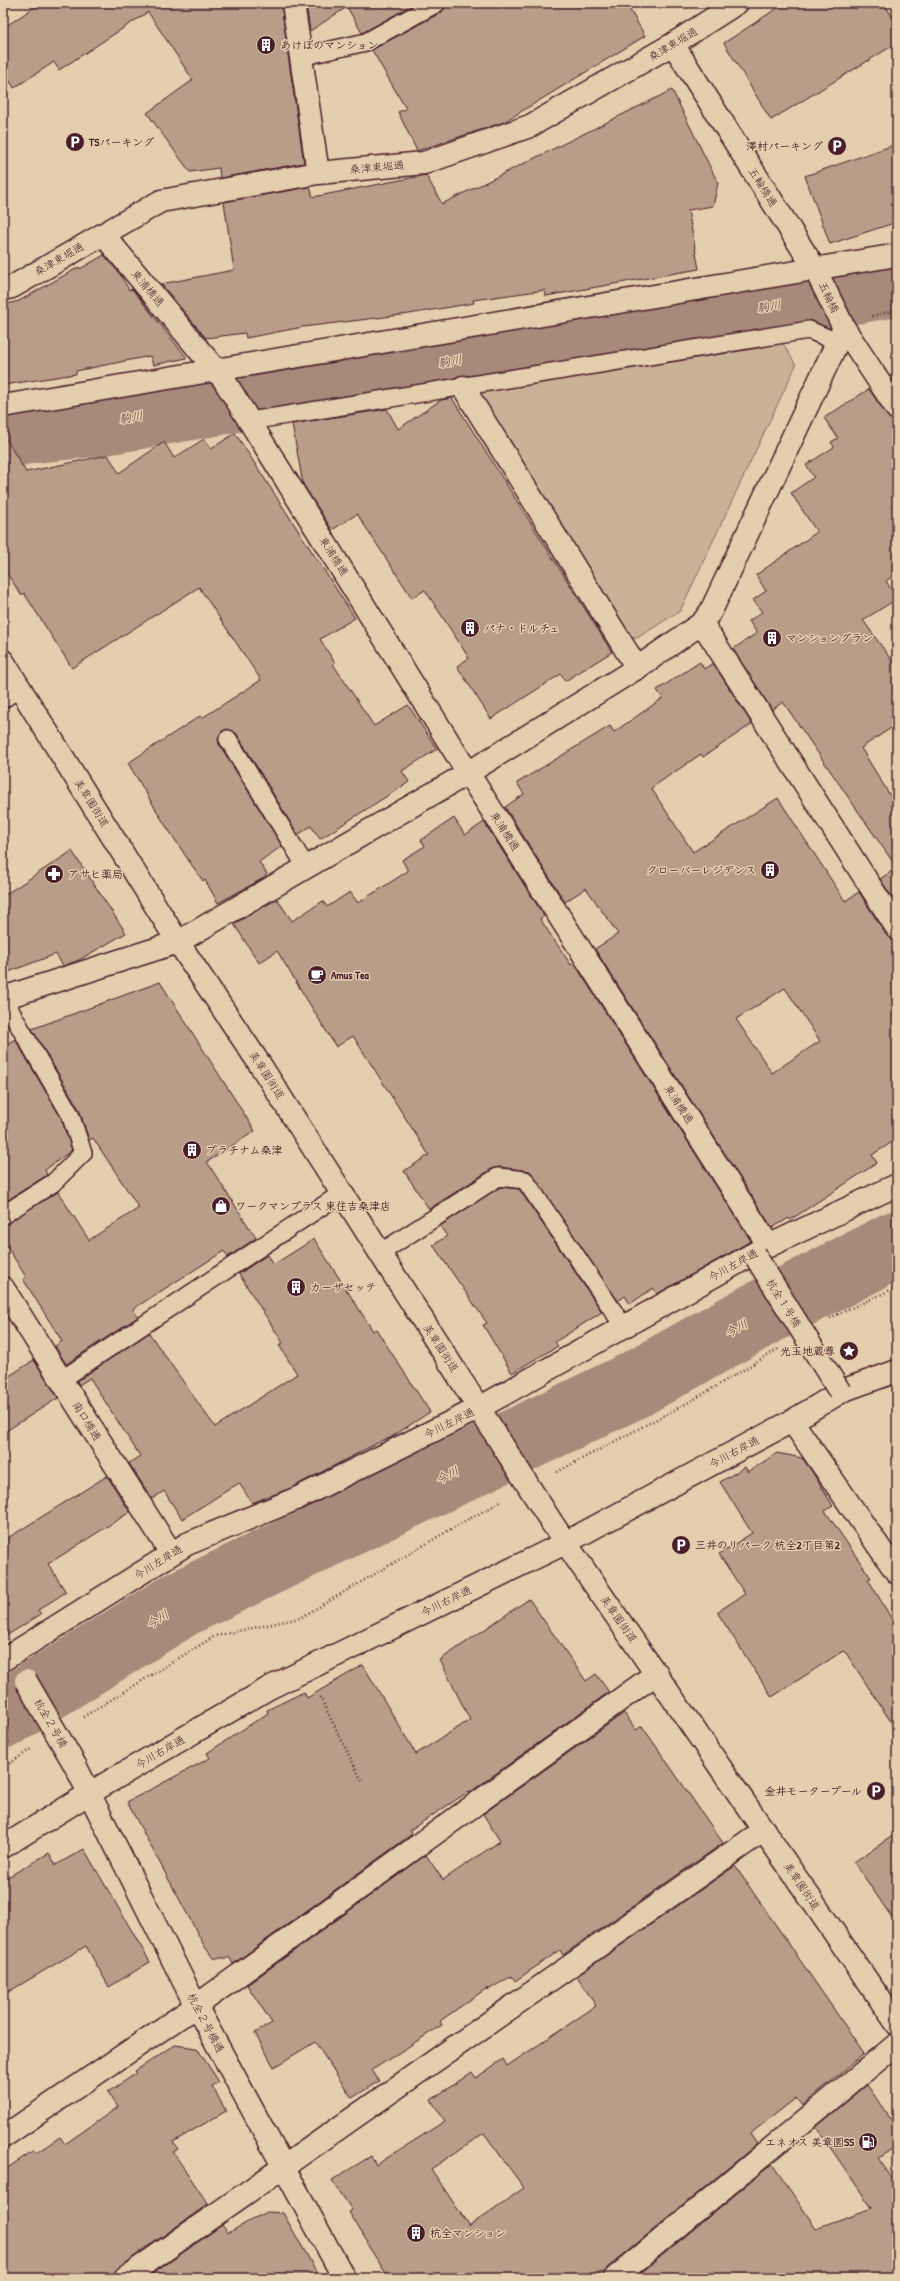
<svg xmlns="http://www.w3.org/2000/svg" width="900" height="2281" viewBox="0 0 900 2281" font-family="'Patrick Hand','Klee One',sans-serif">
	<rect width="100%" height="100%" fill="#e3cead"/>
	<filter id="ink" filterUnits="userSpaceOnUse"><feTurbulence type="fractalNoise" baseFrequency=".025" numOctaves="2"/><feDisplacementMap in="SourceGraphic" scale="8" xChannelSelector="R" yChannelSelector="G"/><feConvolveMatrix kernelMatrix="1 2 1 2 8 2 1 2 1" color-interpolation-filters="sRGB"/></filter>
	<g filter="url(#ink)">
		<path fill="#cab298" stroke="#8a6862" d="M782,342L796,365L680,611L637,638H632L476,392Z"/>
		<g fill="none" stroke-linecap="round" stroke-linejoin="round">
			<path stroke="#a78a7a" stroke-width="67" d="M3,436L29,430L90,424L897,283
				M3,1715L181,1604L634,1385L757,1316L897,1244"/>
		</g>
		<path fill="#b89d89" stroke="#4a1f2b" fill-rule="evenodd" d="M41,3H281L287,46L284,48L288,55L304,163L220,178L219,168L190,172L147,113L193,80L148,12L59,70L54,62L14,88L3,70V28Z
			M306,3H416L362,33L347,7L310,31Z
			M447,3H626L645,36L504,122L417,151L398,112L406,109L372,50L442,12Z
			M785,3H884L897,25V43L771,120L724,43Z
			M672,90L718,183L713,206L688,210L699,269L546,296L545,290L473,300L474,303L409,314L303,327L246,338L245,333L206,338L161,284L234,270L224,202L310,187L313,197L426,175L442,204Z
			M897,144V222L830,244L805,176Z
			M104,255L120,274L129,290L132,289L187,358L153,365L150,356L76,371V374L3,385V305L19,301L79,267L80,269Z
			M897,371V386L890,376Z
			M869,389L887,416L897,421V573L886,581L897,599L863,620L897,668V724L861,748L897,807V905L880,879L897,868L783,702L772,710L733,649L757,633L749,621L762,612L753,600L766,591L756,575L817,532L791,493L814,477L806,465L834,447L831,442L838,438L824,418Z
			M452,398L612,652L565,681L561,674L491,719L457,666L469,658L425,590L412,598L357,514L332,530L303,484L292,424L387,409L398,429L441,400Z
			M235,433L355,618L320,639L335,663L333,664L374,726L408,705L437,749L402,771L409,782L320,839L311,826L298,835L237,734L228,729L222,731L218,739L219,744L282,846L259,862L267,874L264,878L218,903L205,880L203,881L189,861L164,823L128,763L200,716L202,718L261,680L199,587L72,668L24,593L21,595L3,567V434L26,472L108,455L119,473L164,442L174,458L204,439L211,449Z
			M700,662L704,669L713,663L752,724L703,757L701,754L651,788L693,852L778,798L845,901L859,892L886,935L897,940V1139L872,1155L877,1163L790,1220L789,1218L772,1228L595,949L618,934L586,888L565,902L505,807L524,794L517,783L610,726L614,732L663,698L657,690ZM785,988L820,1041L772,1073L736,1019Z
			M454,818L465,835L484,822L544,916L540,919L571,965L574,963L751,1241L657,1294L653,1288L630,1304L625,1296L618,1301L530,1171L499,1167L493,1168L429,1209L404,1171L429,1155L353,1036L336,1047L277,951L259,963L234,924L277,899L292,921L323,901L327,907L350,892L358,903L408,871L402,860L425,846L421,840Z
			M72,851L126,933L79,960L63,966L56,954L3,974V896Z
			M160,982L255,1131L207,1162L256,1238L228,1257L224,1251L133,1309L138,1317L66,1364L55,1346L62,1341L23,1279L26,1277L3,1240V1225L58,1192L89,1240L139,1208L93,1138L89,1140L79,1109L32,1029Z
			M15,1039L61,1118L72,1150L45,1170L47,1175L3,1203V1046Z
			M500,1187L519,1189L602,1312L555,1342L558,1346L512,1373L483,1325L487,1323L433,1245L447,1236L440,1226Z
			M314,1239L373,1331L376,1329L430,1412L390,1438L383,1440L293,1487L252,1503L239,1483L182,1519L164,1491L152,1499L129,1463L140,1456L90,1378L79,1385L77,1381L149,1333L215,1427L297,1374L279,1345L283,1343L239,1274L267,1255L273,1265Z
			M34,1360L58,1398L3,1433V1380Z
			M777,1453L802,1458L811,1470L833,1506L825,1511L871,1578L868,1579L897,1628V1731L846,1653L843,1651L772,1697L717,1612L745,1594L719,1554L752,1533L720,1482L745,1467L748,1472Z
			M107,1476L130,1512L48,1564L66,1592L38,1610L41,1614L3,1638V1541Z
			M529,1599L586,1681L596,1674L609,1692L469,1793L468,1792L410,1830L412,1834L233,1964L230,1958H213L205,1947L127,1802L210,1758L207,1753L268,1713L267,1710L304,1692L307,1698L363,1665L416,1754L470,1720L440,1660Z
			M624,1713L636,1730L642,1726L723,1843L563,1955L560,1950L515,1981L512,1976L488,1990L487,1988L440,2021L442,2025L372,2070L379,2081L352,2098L315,2042L274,2067L255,2033L272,2023L247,1985L426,1855L443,1880L500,1841L483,1814Z
			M897,1833V1925L854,1862Z
			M84,1849L150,1962L109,1987L86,1946L3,1995V1880L49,1853L56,1865Z
			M735,1866L864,2053L802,2106L796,2098L750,2134L757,2144L607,2268L603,2278H389L367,2244L368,2243L349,2212L352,2210L332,2180L371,2156L376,2165L445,2121L431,2100L472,2072L476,2078L503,2059L507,2066L596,2006L577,1976ZM484,2133L524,2188L469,2226L431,2169Z
			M175,2045L197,2048L219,2082L212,2086L226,2111L173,2142L178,2149L173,2152L208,2204L118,2268L113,2278H11L3,2267V2171L34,2150L36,2153L60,2137L65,2144L118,2107L108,2092L137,2073L135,2071Z
			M867,2085L897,2128V2146L878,2158L897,2185V2278H635L772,2164L816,2228L872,2208L816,2127Z
			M266,2212L283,2213L320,2278H147L222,2225L228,2233Z"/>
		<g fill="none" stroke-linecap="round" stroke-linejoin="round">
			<g stroke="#4a1f2b" stroke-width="20">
				<path id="service" d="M300,57L366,42L437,3
					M250,421L809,330L837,342
					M3,699L20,688
					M228,739L306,867
					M3,1215L53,1183L83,1153L70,1114L3,998
					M380,1253L498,1177L525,1180L624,1327
					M61,1380L342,1193"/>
			</g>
			<g stroke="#4a1f2b" stroke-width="25">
				<path id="minor" d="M293,3L318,173
					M673,44L815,269L844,328L897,409
					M103,234L224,380L468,773L769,1246
					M3,289L12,287L161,201L318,173L424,163L530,126L673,44L737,3
					M463,387L637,668
					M3,406L897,255
					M702,623L897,928
					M3,1288L171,1553
					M792,1421L897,1573
					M3,1660L187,1544L298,1498L479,1408L762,1249L897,1185
					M75,1765L196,2006L344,2278
					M3,1847L90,1793L269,1688L565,1543L792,1421L844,1390L897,1371
					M3,2137L196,2006L657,1673
					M125,2278L764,1830
					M615,2278L897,2044"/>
			</g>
			<g stroke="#4a1f2b" stroke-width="25">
				<path id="tertiary" d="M3,661L178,942L259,1063L489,1424
					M3,998L178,942L468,773L637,668L702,623L711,611L844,328
					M552,1523L897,2024"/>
			</g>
			<path stroke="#4a1f2b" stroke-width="2.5" stroke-dasharray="1 3" stroke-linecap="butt" d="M872,316L897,310
				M830,1318L897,1287
				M557,1472L693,1400L778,1349
				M320,1697L362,1781
				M83,1717L215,1636L300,1618L463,1522L501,1502
				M3,1768L31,1749"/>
			<use href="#service" stroke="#e3cead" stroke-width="17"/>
			<use href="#minor" stroke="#e3cead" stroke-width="22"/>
			<use href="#tertiary" stroke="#e3cead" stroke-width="22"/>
			<g stroke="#4a1f2b" stroke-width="25" stroke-linecap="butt">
				<path id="minor-bridge" d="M754,1254L840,1392
					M26,1681L75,1765"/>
			</g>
			<g stroke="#4a1f2b" stroke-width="25" stroke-linecap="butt">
				<path id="tertiary-bridge" d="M489,1424L552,1523"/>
			</g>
			<use href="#minor-bridge" stroke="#e3cead" stroke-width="22"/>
			<use href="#tertiary-bridge" stroke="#e3cead" stroke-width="22"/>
		</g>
	</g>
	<defs>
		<g id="building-disc" transform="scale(1)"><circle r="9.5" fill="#4a1f2b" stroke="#e3cead"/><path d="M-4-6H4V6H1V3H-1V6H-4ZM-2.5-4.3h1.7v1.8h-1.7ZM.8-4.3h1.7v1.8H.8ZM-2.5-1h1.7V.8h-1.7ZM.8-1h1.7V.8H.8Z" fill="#fff"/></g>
		<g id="parking-disc" transform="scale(1)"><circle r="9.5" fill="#4a1f2b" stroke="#e3cead"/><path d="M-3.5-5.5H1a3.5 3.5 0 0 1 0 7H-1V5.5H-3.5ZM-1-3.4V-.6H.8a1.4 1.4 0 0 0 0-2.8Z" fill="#fff"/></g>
		<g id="pharmacy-disc" transform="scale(1)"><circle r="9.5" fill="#4a1f2b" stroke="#e3cead"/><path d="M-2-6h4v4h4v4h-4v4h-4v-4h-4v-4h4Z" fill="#fff"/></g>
		<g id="cafe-disc" transform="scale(1)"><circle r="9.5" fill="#4a1f2b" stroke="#e3cead"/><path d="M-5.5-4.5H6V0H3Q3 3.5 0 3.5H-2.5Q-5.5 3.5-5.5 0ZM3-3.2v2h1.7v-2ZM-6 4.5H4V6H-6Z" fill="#fff"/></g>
		<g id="shop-disc" transform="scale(1)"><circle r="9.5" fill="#4a1f2b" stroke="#e3cead"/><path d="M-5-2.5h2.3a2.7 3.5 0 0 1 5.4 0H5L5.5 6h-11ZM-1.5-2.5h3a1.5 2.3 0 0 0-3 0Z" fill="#fff"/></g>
		<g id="sight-disc" transform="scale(1)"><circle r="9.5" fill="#4a1f2b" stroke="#e3cead"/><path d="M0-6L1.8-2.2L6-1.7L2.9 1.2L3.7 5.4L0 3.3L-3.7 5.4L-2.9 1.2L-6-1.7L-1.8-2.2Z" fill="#fff"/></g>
		<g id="fuel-disc" transform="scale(1)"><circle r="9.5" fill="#4a1f2b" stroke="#e3cead"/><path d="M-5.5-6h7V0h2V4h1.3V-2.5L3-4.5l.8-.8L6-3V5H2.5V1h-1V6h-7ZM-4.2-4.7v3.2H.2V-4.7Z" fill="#fff"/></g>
	</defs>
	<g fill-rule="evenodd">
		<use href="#building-disc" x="266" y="45"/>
		<use href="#parking-disc" x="75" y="142"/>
		<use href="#parking-disc" x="837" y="146"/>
		<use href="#building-disc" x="470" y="628"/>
		<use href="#building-disc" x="772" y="638"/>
		<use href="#building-disc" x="770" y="870"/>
		<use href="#pharmacy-disc" x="54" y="874"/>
		<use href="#cafe-disc" x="317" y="975"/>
		<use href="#building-disc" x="192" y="1150"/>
		<use href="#shop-disc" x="221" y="1206"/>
		<use href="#building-disc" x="296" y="1287"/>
		<use href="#sight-disc" x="849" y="1351"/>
		<use href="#parking-disc" x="681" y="1545"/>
		<use href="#parking-disc" x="876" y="1791"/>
		<use href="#fuel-disc" x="868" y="2142"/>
		<use href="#building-disc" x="416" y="2233"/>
	</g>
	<g text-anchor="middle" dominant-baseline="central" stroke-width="3" stroke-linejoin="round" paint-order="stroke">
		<g font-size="11" fill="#4a1f2b" stroke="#e3cead">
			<text transform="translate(673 44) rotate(-31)">桑津東堀通</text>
			<text transform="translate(377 167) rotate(-5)">桑津東堀通</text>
			<text transform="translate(763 187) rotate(58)">五輪橋通</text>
			<text transform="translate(59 259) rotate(-30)">桑津東堀通</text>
			<text transform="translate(148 288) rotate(50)">東浦橋通</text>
			<text transform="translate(829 297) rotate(65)">五輪橋</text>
			<text transform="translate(334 556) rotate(58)">東浦橋通</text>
			<text transform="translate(92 803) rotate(58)">美章園街道</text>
			<text transform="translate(505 831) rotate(57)">東浦橋通</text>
			<text transform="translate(267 1075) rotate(57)">美章園街道</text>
			<text transform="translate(679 1104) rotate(57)">東浦橋通</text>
			<text transform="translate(733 1265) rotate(-29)">今川左岸通</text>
			<text transform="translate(784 1303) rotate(58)">杭全１号橋</text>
			<text transform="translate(441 1348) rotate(57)">美章園街道</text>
			<text transform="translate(87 1421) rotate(58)">南口橋通</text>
			<text transform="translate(449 1423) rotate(-26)">今川左岸通</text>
			<text transform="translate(734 1452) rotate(-28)">今川右岸通</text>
			<text transform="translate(158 1562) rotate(-32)">今川左岸通</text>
			<text transform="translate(446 1601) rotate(-26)">今川右岸通</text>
			<text transform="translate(619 1619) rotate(55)">美章園街道</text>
			<text transform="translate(51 1723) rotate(60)">杭全２号橋</text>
			<text transform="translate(160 1752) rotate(-30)">今川右岸通</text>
			<text transform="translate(802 1886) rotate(56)">美章園街道</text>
			<text transform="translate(206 2023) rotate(62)">杭全２号橋通</text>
		</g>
		<g font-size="11" font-weight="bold" fill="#4a1f2b" stroke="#e3cead" text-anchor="start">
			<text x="280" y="45">あけぼのマンション</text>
			<text x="89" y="142">TSパーキング</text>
			<text x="823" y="146" text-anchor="end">澤村パーキング</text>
			<text x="484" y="628">パナ・ドルチェ</text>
			<text x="786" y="638">マンショングラン</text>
			<text x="756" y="870" text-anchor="end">クローバーレジデンス</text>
			<text x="68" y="874">アサヒ薬局</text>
			<text x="331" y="975">Amus Tea</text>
			<text x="206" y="1150">プラチナム桑津</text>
			<text x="235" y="1206">ワークマンプラス 東住吉桑津店</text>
			<text x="310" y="1287">カーザセッテ</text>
			<text x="835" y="1351" text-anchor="end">光玉地蔵尊</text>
			<text x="695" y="1545">三井のリパーク 杭全2丁目第2</text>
			<text x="862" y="1791" text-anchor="end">金井モータープール</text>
			<text x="854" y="2142" text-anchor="end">エネオス 美章園SS</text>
			<text x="430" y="2233">杭全マンション</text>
		</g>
		<g font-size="12" font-style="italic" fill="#5d343b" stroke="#e3cead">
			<text transform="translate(769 306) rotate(-10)">駒川</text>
			<text transform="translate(450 361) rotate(-10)">駒川</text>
			<text transform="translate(131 417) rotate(-10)">駒川</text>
			<text transform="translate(736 1328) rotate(-29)">今川</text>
			<text transform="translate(447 1475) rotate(-26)">今川</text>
			<text transform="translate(157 1619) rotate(-32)">今川</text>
		</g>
	</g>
	<rect width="900" height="2281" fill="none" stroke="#e3cead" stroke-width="16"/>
	<rect x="8" y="8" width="884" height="2265" fill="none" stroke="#4a1f2b" stroke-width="1.5" filter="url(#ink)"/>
</svg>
